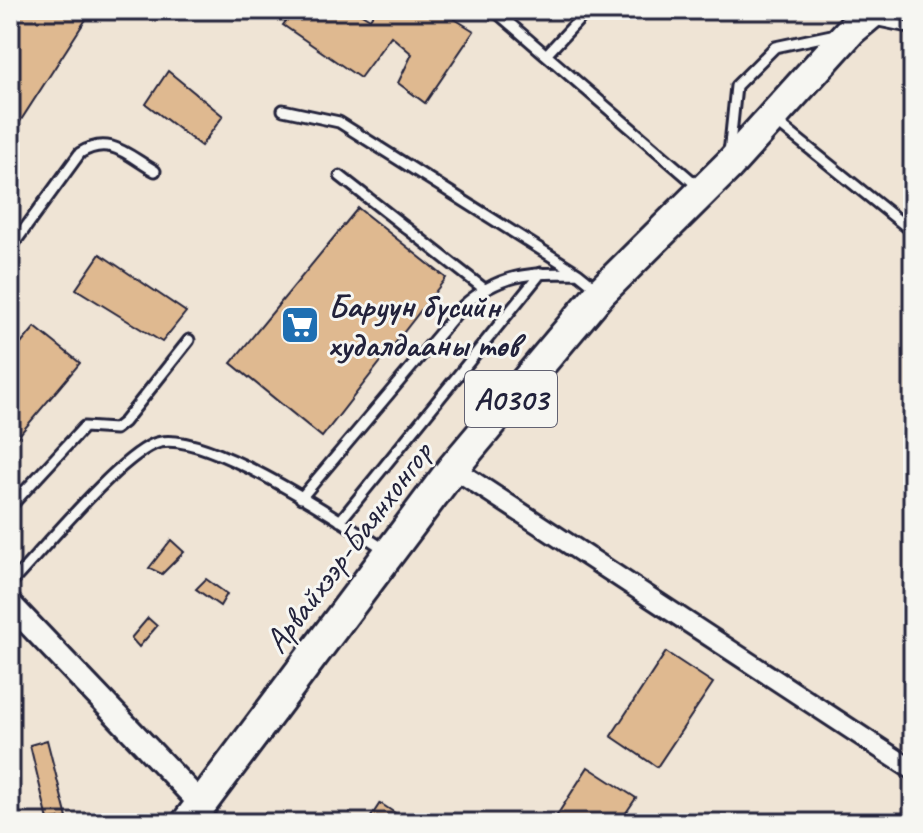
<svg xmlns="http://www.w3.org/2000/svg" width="923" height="833" viewBox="0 0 923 833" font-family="Caveat,sans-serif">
	<rect width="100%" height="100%" fill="#efe4d5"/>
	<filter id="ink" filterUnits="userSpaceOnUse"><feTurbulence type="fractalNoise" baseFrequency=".0125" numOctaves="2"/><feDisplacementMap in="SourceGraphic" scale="16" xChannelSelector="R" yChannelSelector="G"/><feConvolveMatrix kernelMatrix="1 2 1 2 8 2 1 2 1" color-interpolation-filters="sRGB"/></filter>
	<g filter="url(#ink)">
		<path fill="#dfb990" stroke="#22223b" stroke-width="2" d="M10,10H92L10,137Z
			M294,10H355L370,19L376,10H440L474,31L425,103L398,83L412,54L391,36L360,78L283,25Z
			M168,71L223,116L201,146L146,104Z
			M358,208L446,278L322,437L231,363Z
			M100,254L186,312L162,342L76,289Z
			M35,327L80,363L10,446V357Z
			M171,540L184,552L162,574L149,568Z
			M206,579L227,594L220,606L196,589Z
			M148,618L157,626L139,647L131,638Z
			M666,652L713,683L657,767L611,736Z
			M47,740L67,818L48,820L30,745Z
			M588,767L636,798L619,823H552Z
			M380,803L410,823H367Z"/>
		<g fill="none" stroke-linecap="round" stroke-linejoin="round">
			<g stroke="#22223b" stroke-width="15">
				<path id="service" d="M494,10L700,188
					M874,20L913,28
					M546,55L588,10
					M283,110L339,122L578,273
					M774,120L913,232
					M729,154L736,86L775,47L836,34
					M340,176L483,288
					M10,249L80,153C110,134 128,156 155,171
					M301,498L462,307C499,273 529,273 578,273L598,289
					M10,507L84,427L115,429L124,422L189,340
					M340,521L541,273
					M10,584C43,550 115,461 154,444C199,424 346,524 387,551"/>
			</g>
			<g stroke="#22223b" stroke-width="24">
				<path id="minor" d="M453,468L913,770"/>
			</g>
			<g stroke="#22223b" stroke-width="28">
				<path id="tertiary" d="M10,604L202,805"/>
			</g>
			<g stroke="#22223b" stroke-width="36">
				<path id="trunk" d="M187,823L453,468L601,292L729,165L851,30L875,10"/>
			</g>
			<use href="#service" stroke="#f6f6f2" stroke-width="9"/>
			<use href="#minor" stroke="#f6f6f2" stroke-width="18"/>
			<use href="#tertiary" stroke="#f6f6f2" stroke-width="22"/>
			<use href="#trunk" stroke="#f6f6f2" stroke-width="30"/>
		</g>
	</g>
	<defs>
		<g id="supermarket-square" transform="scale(2)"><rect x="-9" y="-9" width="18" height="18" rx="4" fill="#1f6fb2" stroke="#f6f6f2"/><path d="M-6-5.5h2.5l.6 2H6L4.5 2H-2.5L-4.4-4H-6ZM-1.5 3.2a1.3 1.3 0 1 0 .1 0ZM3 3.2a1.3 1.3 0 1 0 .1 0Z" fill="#fff"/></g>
	</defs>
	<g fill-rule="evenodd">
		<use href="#supermarket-square" x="300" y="325"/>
	</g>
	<g text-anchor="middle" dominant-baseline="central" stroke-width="6" stroke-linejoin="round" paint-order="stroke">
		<rect fill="#f6f6f2" stroke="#626272" stroke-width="2" x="465" y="371" width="92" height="56" rx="6"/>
		<g font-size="32" font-weight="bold" fill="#22223b">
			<text x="511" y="399">A0303</text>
		</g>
		<g font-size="34" font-weight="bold" fill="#22223b" stroke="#f6f6f2" text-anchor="start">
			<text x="328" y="305">Баруун бүсийн<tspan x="328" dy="39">худалдааны төв</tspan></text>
		</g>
		<g font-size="34" fill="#22223b" stroke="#f6f6f2">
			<text transform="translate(348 547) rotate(-53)">Арвайхээр-Баянхонгор</text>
		</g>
	</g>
	<rect width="923" height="833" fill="none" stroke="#f6f6f2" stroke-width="40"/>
	<rect x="20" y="20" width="883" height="793" fill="none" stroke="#22223b" stroke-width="3" filter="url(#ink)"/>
</svg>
